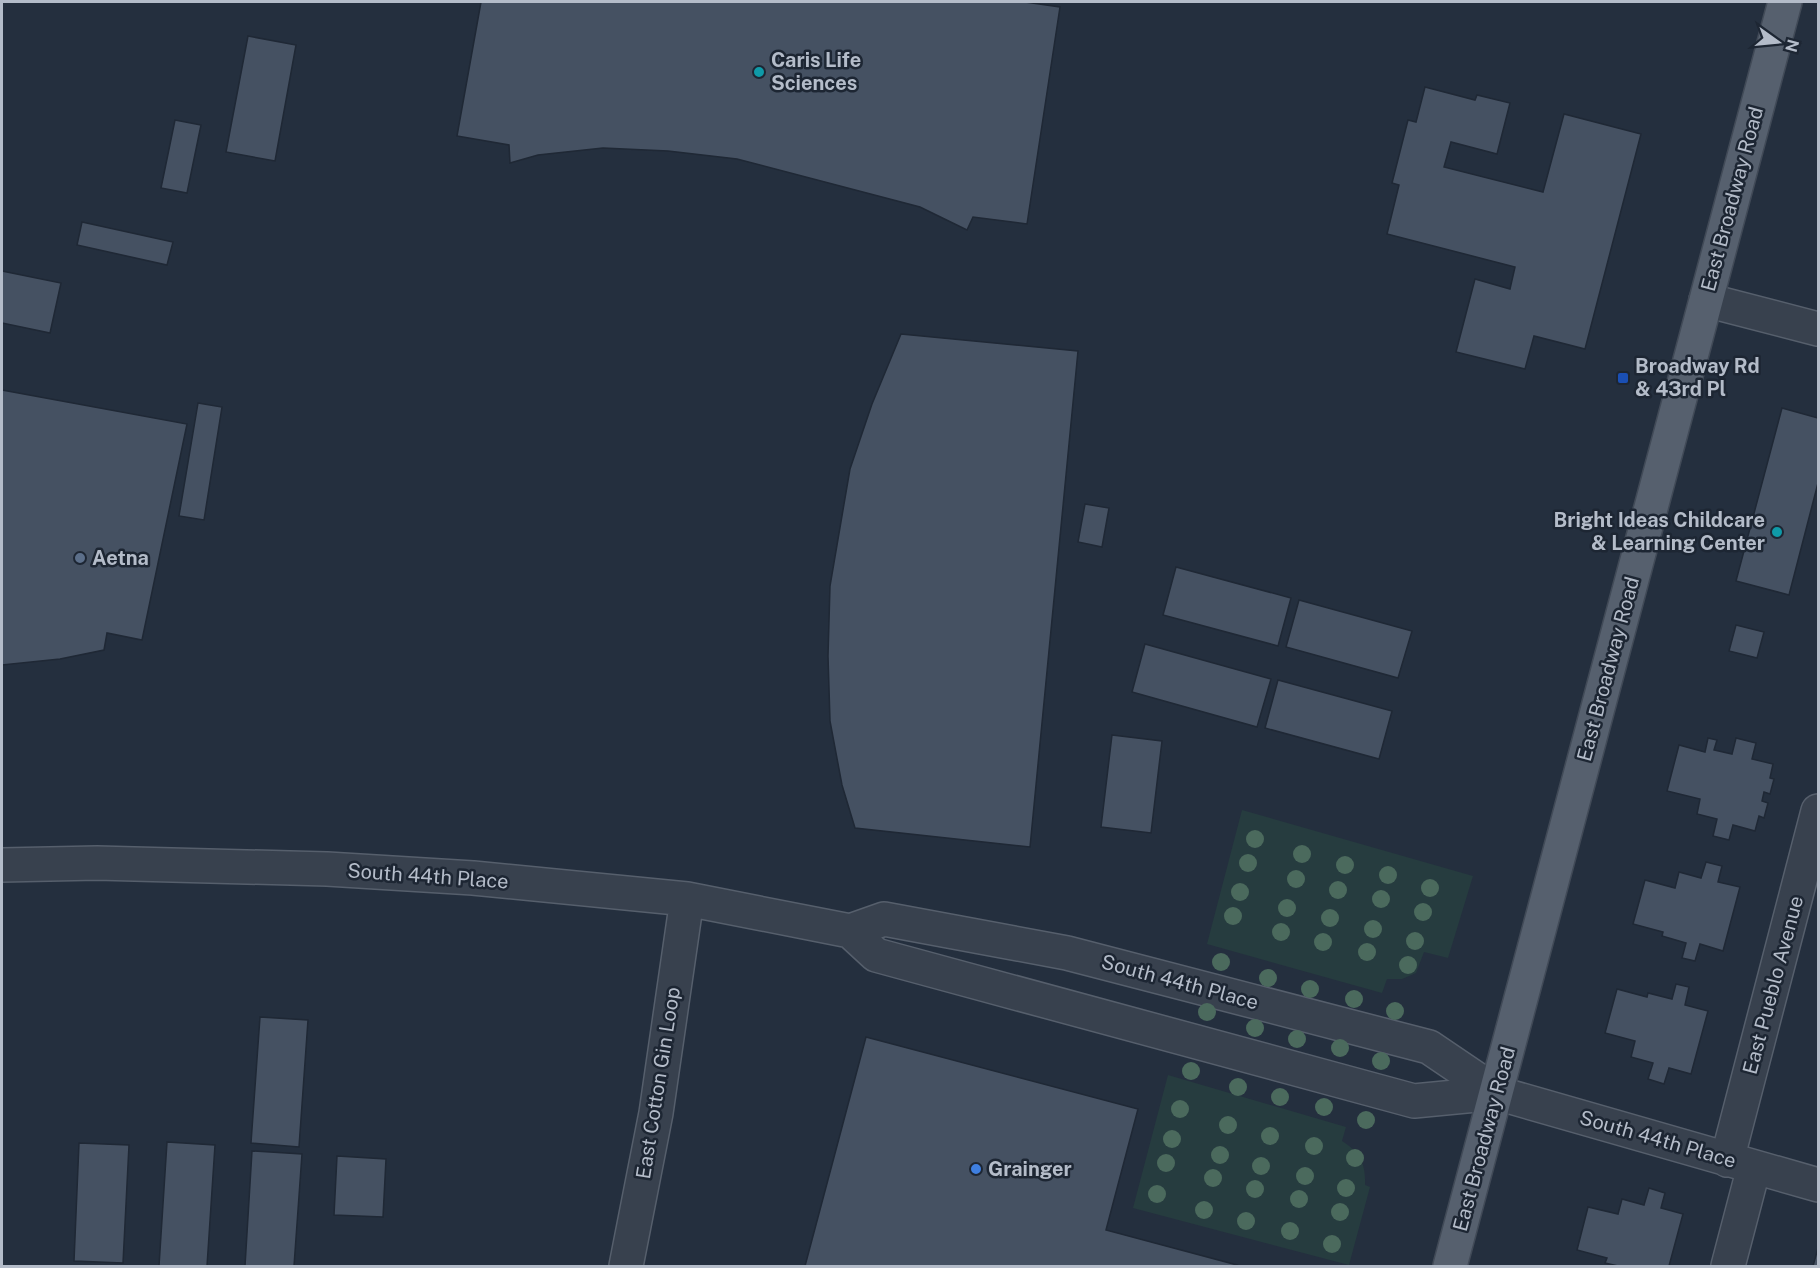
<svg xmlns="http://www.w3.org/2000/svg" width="1820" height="1268" viewBox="0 0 1820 1268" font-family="'Public Sans',sans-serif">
	<rect width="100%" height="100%" fill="#242f3e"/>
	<path fill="#263c3f" d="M1242,810L1473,876L1448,958L1424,952L1416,973L1402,979H1387L1382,993L1207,944Z
		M1168,1075L1346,1127L1342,1141C1360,1152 1366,1164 1365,1185L1370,1187L1349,1265L1133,1208Z"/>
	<path fill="#455162" stroke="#1f2835" stroke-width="1.5" d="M481,2H1025L1060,7L1027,224L973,217L967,230L920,207L737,159L668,151L603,148L538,155L510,163L509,145L457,136Z
		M248,36L296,45L275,161L226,152Z
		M1425,87L1475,100L1477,95L1510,103L1497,154L1451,142L1444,167L1543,192L1564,114L1641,134L1585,349L1534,336L1525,369L1456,352L1475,279L1510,289L1515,267L1387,234L1399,185L1392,183L1408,120L1416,122Z
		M175,120L201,125L187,193L161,188Z
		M82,222L173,242L167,265L77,245Z
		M2,271L61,283L50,333L2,323Z
		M901,334L1078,351L1030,847L855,828L842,785L830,721L828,656L830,586L850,469L872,404Z
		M2,390L187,424L142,640L107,633L104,650L60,659L2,665Z
		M198,403L222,407L204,520L179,516Z
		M1782,408L1818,418V483L1789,595L1736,581Z
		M1085,504L1109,508L1102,547L1078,542Z
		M1176,567L1291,598L1278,646L1163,615Z
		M1299,600L1412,631L1398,678L1286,647Z
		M1736,625L1764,632L1757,658L1729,651Z
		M1145,644L1271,679L1257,727L1132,692Z
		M1278,680L1392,711L1379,759L1265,728Z
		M1112,735L1162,741L1151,833L1101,827Z
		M1708,738L1717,740L1714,750L1732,754L1736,738L1756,743L1752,759L1773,764L1770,778L1774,779L1770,794L1764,792L1762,801L1768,803L1764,818L1759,816L1755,831L1733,825L1729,840L1713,836L1717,819L1697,814L1700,799L1667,791L1679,745L1705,752Z
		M1706,862L1722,866L1718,882L1740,887L1723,951L1700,944L1695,961L1682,958L1686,943L1662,936L1663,932L1633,924L1645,880L1675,888L1679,872L1701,878Z
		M1676,984L1689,987L1685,1005L1708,1011L1691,1074L1669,1068L1664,1084L1648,1079L1653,1063L1631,1057L1635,1041L1605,1033L1617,989L1647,997L1648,993L1672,999Z
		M260,1017L308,1020L299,1147L251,1143Z
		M866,1037L1138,1109L1106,1230L1237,1265L1236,1266H805Z
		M167,1142L215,1145L207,1266H159Z
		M79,1143L129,1145L123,1263L74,1261Z
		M252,1151L302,1154L294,1266H245Z
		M337,1156L386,1159L383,1217L334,1215Z
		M1649,1188L1665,1193L1661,1208L1683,1214L1669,1266H1618L1605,1263L1607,1258L1577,1250L1588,1207L1618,1214L1622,1199L1644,1205Z
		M1818,1248V1266H1813Z"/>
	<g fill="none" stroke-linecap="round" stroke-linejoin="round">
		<g stroke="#565f6c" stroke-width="36">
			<path id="minor" d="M1706,300L1818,329
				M2,865L97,863L327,869L473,878L687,899L850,931L884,919L1067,953L1429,1047L1497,1093L1818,1185
				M850,931L876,955L1403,1098L1414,1101L1497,1093
				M1727,1160L1818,811
				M626,1266L656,1113L687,899
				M1728,1266L1754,1167"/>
		</g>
		<g stroke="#414a57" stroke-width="36">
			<path id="major" d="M1450,1266L1785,2"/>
		</g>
		<use href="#minor" stroke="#38414e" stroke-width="33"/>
		<use href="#major" stroke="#56606e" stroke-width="33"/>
	</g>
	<g fill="#4b6a5d">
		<circle cx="1255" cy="839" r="9"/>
		<circle cx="1302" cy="854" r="9"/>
		<circle cx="1248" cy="863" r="9"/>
		<circle cx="1345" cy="865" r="9"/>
		<circle cx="1388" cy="875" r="9"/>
		<circle cx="1296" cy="879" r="9"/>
		<circle cx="1430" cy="888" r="9"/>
		<circle cx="1338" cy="890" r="9"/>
		<circle cx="1240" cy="892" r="9"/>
		<circle cx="1381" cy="899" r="9"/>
		<circle cx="1287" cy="908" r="9"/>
		<circle cx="1423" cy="912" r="9"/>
		<circle cx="1233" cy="916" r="9"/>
		<circle cx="1330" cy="918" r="9"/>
		<circle cx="1373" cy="929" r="9"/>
		<circle cx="1281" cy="932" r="9"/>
		<circle cx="1415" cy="941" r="9"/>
		<circle cx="1323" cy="942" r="9"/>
		<circle cx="1367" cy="952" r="9"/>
		<circle cx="1221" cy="962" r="9"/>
		<circle cx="1408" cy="965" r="9"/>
		<circle cx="1268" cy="978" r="9"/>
		<circle cx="1310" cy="989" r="9"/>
		<circle cx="1354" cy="999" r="9"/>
		<circle cx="1395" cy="1011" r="9"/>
		<circle cx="1207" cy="1012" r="9"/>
		<circle cx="1255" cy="1028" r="9"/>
		<circle cx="1297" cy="1039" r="9"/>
		<circle cx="1340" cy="1048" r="9"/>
		<circle cx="1381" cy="1061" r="9"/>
		<circle cx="1191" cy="1071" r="9"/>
		<circle cx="1238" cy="1087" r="9"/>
		<circle cx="1280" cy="1097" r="9"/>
		<circle cx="1324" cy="1107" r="9"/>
		<circle cx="1180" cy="1109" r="9"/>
		<circle cx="1366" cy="1120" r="9"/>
		<circle cx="1228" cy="1125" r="9"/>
		<circle cx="1270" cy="1136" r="9"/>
		<circle cx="1172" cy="1139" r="9"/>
		<circle cx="1314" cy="1146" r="9"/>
		<circle cx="1220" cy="1155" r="9"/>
		<circle cx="1355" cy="1158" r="9"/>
		<circle cx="1166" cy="1163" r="9"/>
		<circle cx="1261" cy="1166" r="9"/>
		<circle cx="1305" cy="1176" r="9"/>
		<circle cx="1213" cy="1178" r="9"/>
		<circle cx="1346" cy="1188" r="9"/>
		<circle cx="1255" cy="1189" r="9"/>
		<circle cx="1157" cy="1194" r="9"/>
		<circle cx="1299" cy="1199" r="9"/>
		<circle cx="1204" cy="1210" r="9"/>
		<circle cx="1340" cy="1212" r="9"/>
		<circle cx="1246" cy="1221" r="9"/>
		<circle cx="1290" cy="1231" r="9"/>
		<circle cx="1332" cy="1244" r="9"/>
	</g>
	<g fill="#0f9aa8" stroke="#1d2633" stroke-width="2">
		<circle cx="759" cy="72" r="6"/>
		<circle cx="1777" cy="532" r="6"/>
	</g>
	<rect fill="#1a4fb4" stroke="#1d2633" stroke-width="2" x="1617" y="372" width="12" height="12" rx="3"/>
	<circle fill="#5c6f8a" stroke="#1d2633" stroke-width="2" cx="80" cy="558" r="6"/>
	<circle fill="#3f7fe0" stroke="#1d2633" stroke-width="2" cx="976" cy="1169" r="6"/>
	<g text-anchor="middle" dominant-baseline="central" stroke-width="5" stroke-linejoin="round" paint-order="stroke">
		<g font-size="20" font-weight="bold" fill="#b4bcc9" stroke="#1d2633" text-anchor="start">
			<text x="771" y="60">Caris Life<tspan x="771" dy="23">Sciences</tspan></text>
			<text x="1635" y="366">Broadway Rd<tspan x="1635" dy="23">&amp; 43rd Pl</tspan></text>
			<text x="1765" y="520" text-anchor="end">Bright Ideas Childcare<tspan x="1765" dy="23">&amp; Learning Center</tspan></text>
			<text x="92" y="558">Aetna</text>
			<text x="988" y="1169">Grainger</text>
		</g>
		<g font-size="20" fill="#b4bcc9" stroke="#1d2633">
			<text transform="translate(1732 199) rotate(-75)">East Broadway Road</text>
			<text transform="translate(1608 669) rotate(-75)">East Broadway Road</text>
			<text transform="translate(428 876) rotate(4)">South 44th Place</text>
			<text transform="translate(1180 982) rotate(15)">South 44th Place</text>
			<text transform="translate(1773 985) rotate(-75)">East Pueblo Avenue</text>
			<text transform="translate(658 1083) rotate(-81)">East Cotton Gin Loop</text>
			<text transform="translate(1484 1139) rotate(-75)">East Broadway Road</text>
			<text transform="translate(1658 1139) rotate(16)">South 44th Place</text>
		</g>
	</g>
	<rect width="1820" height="1268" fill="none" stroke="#b4bcc9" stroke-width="6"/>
	<g transform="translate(1778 42) rotate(105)" stroke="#1d2633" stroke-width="4.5" paint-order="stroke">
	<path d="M0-4.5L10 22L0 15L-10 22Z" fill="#b4bcc9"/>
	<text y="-9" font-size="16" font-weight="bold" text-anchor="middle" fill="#b4bcc9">N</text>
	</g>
</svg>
